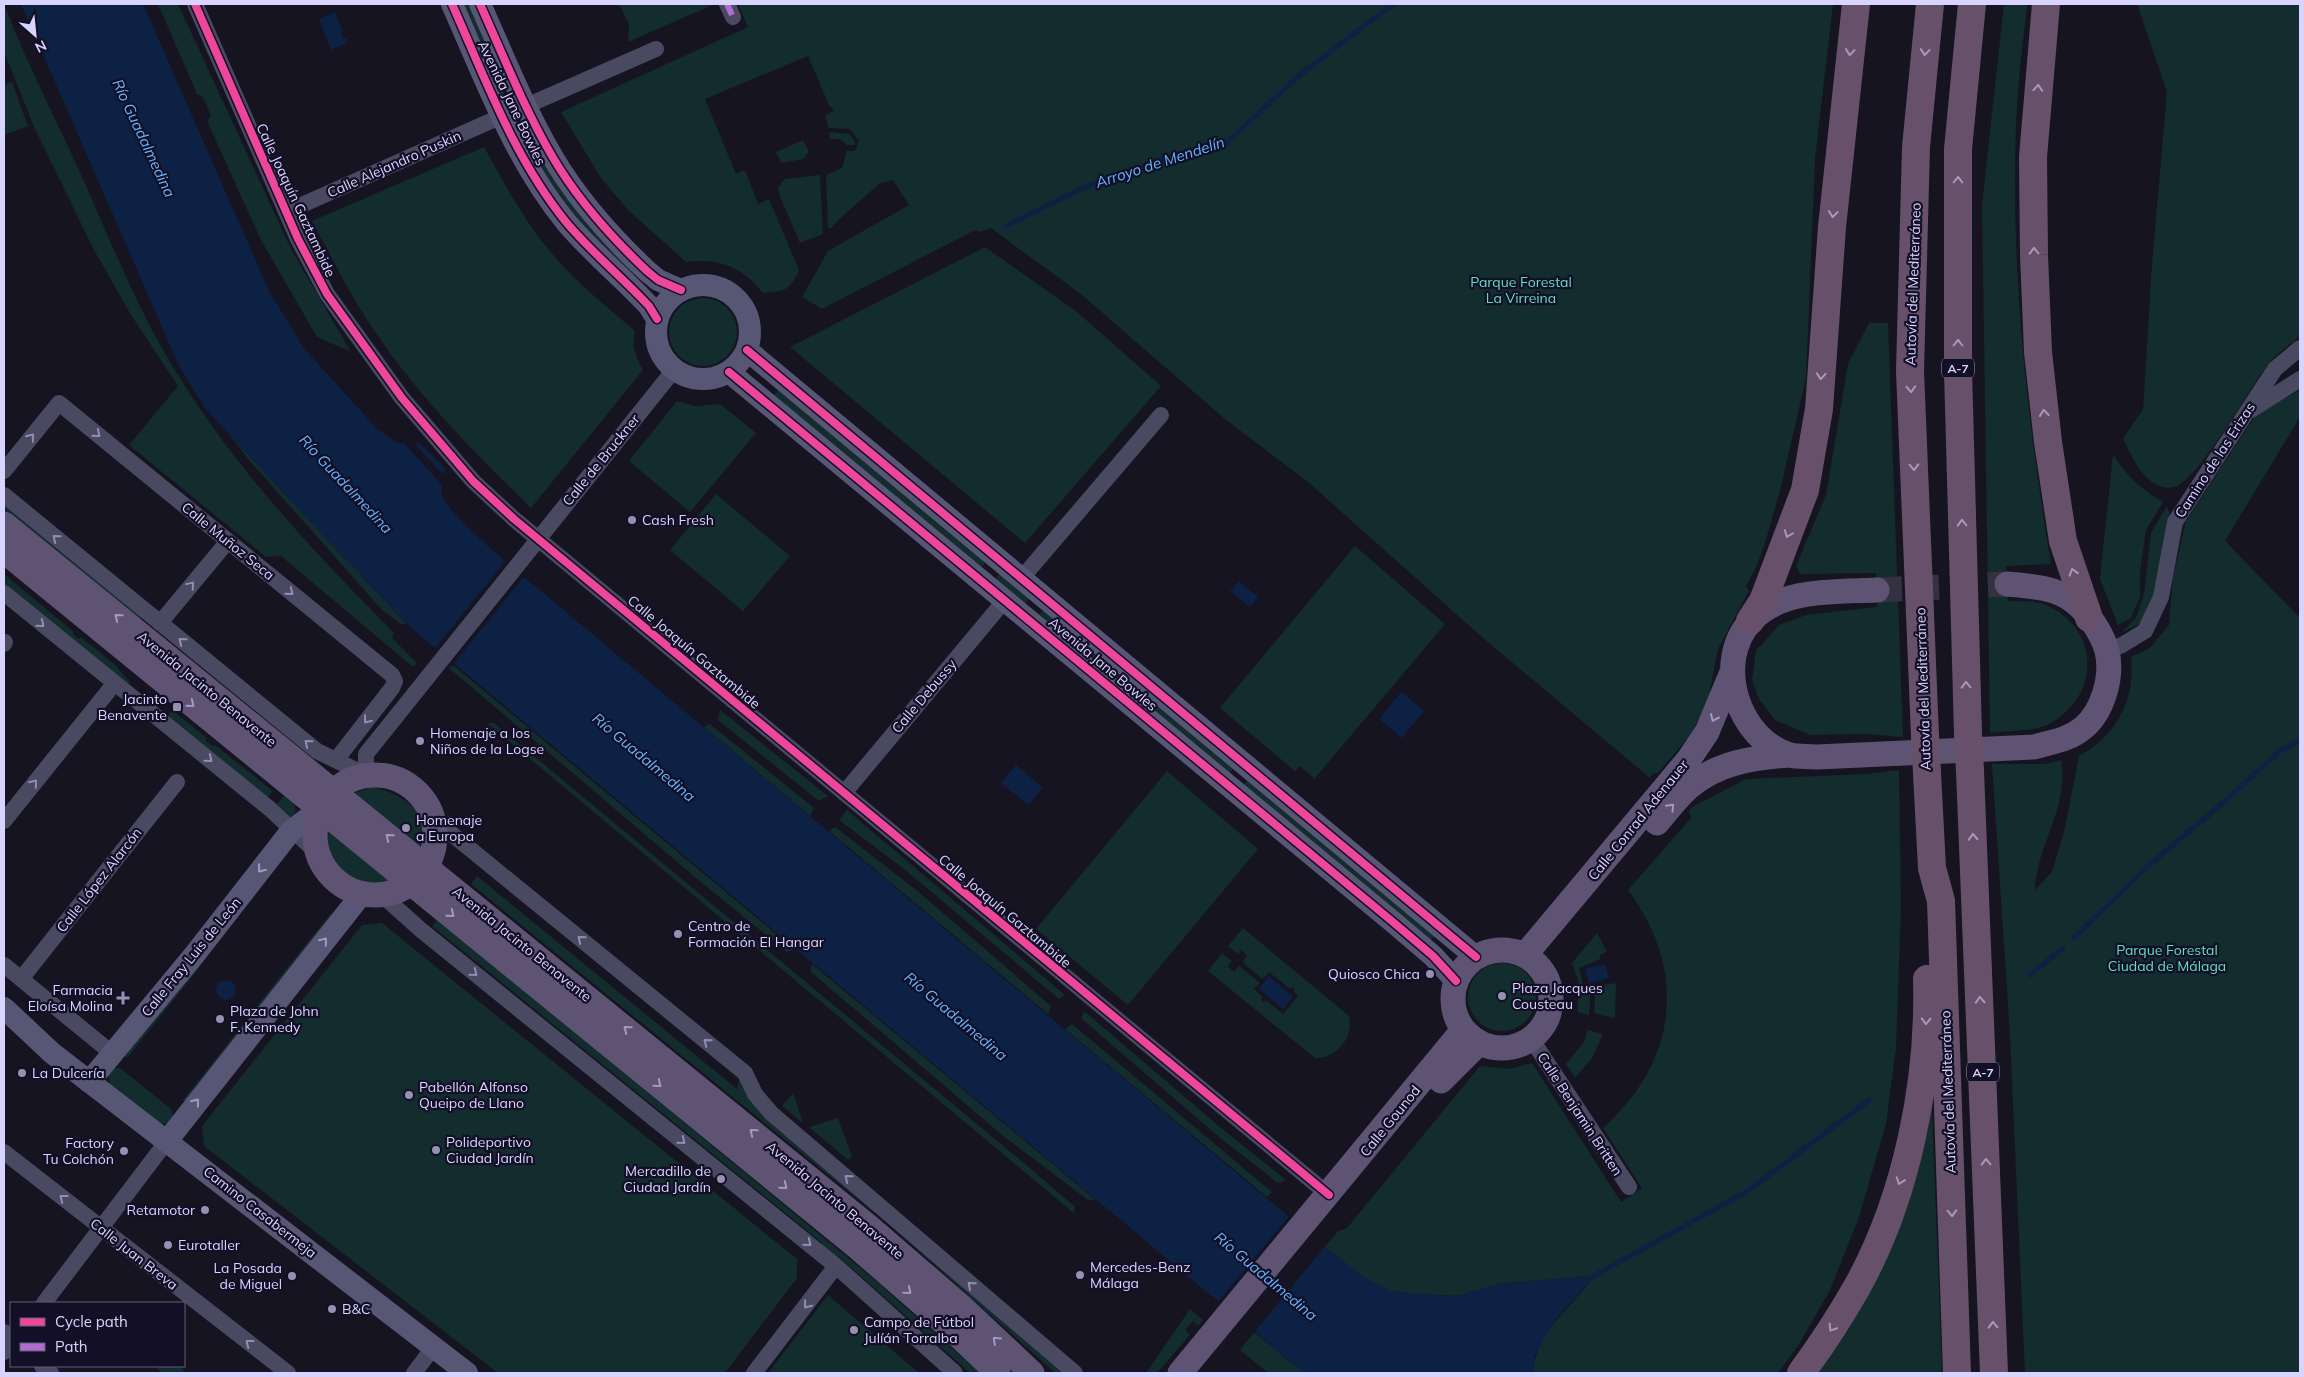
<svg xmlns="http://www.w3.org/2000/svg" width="2304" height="1377" viewBox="0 0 2304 1377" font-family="Mulish,sans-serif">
	<rect width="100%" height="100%" fill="#161421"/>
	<path fill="#132c2d" d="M4,4C27,64 57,121 83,179C114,249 141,318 183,383C242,476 317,555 394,633L392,638L417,663L413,667L281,556L266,557L129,445L178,386L131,315L94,250L34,127L4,52Z
		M158,4H178L292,251L351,352L317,337L261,240L207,121L211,115L202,96L197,94Z
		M462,4H471L504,77L496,81Z
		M619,4H715L628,42L629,24Z
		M738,4H1833L1815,159L1806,378L1780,491L1765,543L1756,568L1746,586L1749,591L1718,649L1708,700L1692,733L1658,773L1652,774L1650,778L1483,638L1308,482L1225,419L1082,295L991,228L981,232L975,230L822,309L802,297L828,251L909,205L893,180L879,184L836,222L832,228L828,229L826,175L842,168L847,151H855L859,141L850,129L829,128L825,116L834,110L829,105L808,56L705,99L736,174L745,170L758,204L769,199L799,270C790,291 785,291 763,293C742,267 719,258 686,262L628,210L601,178L561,112L748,27Z
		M2004,4H2027C2024,37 2019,71 2017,105C2009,259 2026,413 2051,564L2006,566L2008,601C2024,602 2037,599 2052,608C2103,636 2097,700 2047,725C2035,731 2005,731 1990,733L1982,204Z
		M2137,4H2300V336C2291,344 2279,352 2271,361C2250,385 2200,480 2174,487C2147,493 2132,457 2123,438L2143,410L2152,264L2167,92Z
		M12,82L28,126L4,135V85Z
		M829,132L850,134L855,142L854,145H847L840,139H830Z
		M803,140L809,152L803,159L781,163L776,152Z
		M536,145L638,270L632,277L581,226L528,149Z
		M484,147C505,184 525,223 554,256C578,284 607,307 635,331C631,346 636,357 643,370L531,508C470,448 410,388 364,315C345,285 329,252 312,221Z
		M820,175L823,234L800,243L779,194L778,187L785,179Z
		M985,247L1077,312L1161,386L1025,543L790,347Z
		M669 332a34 34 0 1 1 68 0a34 34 0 1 1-68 0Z
		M1869,323H1888L1903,737L1866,734L1810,735L1775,720L1759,699L1752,680L1756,651L1779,625L1806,615L1877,607L1876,573L1800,574L1796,566L1826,495L1848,364Z
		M779,389L986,562L980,569L773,396Z
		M2300,390V417L2225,541L2300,618V1373H2025L2010,1035L1992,764H2045L2061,760C2069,810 2037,842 2035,890L2052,872L2065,828L2079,756C2116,736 2136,699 2131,657L2150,648L2169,625L2173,577L2186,521L2257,413Z
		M677,401L695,406L720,404L756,433L690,512L629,461Z
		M228,433L406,623L402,625L382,610L249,460Z
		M2113,454C2125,475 2142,490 2163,502L2146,530L2140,572V597L2131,618L2118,625L2100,579Z
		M716,494L790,556L743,611L670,550Z
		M4,501L144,615L138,622L4,513Z
		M2167,506L2171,520L2151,606L2139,624L2121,633L2136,618L2144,594L2151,533Z
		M1355,546L1445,624L1310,784L1314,778L1300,766L1295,771L1220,708Z
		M1000,573L1030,598L1024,604L994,581Z
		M4,574L74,632L73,634L79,639L81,637L115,665L130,682L128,684L4,584Z
		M1044,609L1234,768L1228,775L1038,616Z
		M453,665L794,949L787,952L702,883L449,668Z
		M172,710L207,738L206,741L213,746L215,745L273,791L267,798L167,717Z
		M720,710L828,796L819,801L718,720Z
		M487,723H494L1025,1164L1074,1206L1075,1214Z
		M710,724L814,808L810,816L704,727Z
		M1899,770L1901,908L1896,1048L1886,1124L1859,1217L1830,1290L1798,1346L1778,1373H1533C1535,1331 1572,1308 1594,1276L1498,1284L1459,1296L1417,1294L1391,1291L1364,1278L1325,1247L1338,1231L1347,1228L1480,1066L1509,1069L1532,1063L1621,1202L1642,1188L1603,1128C1678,1061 1688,971 1628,890L1691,818L1689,811L1694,806L1746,779L1867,774Z
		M1167,771L1258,849L1128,1005L1036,929Z
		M1247,780L1434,936L1429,942L1242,786Z
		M372,787C402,793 441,818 423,853L359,801L355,793Z
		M287,792C293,802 299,809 293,819L276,805Z
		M847,810L1065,995L1059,999L904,869L839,820Z
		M835,827L915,889L1051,1006L1048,1014L829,831Z
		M325,828L400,883C383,903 348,881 336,865C328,854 325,841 325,828Z
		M477,876L737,1089L739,1079L1064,1373H1055L891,1226L471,884Z
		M331,913L334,915L259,1009L256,1007Z
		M438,919L876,1281L980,1373H970L838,1256L834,1260L823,1249L821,1242L432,926Z
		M382,923L797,1259V1278L725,1373H498L204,1146L202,1126L362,925Z
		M1243,928L1349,1016C1355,1037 1336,1059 1315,1058L1208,971L1222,953L1232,961L1228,966L1234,972L1239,966L1260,983L1254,989L1263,997L1261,1000L1264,1002L1266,1000L1283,1014L1298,996L1293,991L1295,989L1292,987L1290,989L1269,972L1262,979L1243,962L1247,955L1241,950L1238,954L1228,946Z
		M1597,933L1607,952L1601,954L1599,960L1579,968L1584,988H1591L1589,1015L1578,1012V980L1572,963Z
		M1468 997a34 34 0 1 1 68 0a34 34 0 1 1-68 0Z
		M197,964L200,967L127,1058L124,1056Z
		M812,964L1096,1200H1088L1003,1136L810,971Z
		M1616,983L1615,1018L1594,1013L1596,986Z
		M1084,1011L1226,1132L1286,1180L1278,1183L1219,1137L1081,1018Z
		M249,1017L251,1019L185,1102L183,1100Z
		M1072,1024L1272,1192L1267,1197L1065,1029Z
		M1588,1030L1603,1034L1592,1058L1575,1078L1566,1064L1583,1043Z
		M114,1068H120L171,1109L173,1115L168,1123L161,1124L110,1084L108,1075Z
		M793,1093L803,1123L782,1106Z
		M1932,1106L1942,1373H1817L1862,1305L1893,1243L1918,1172Z
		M838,1118L852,1156L848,1160L809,1127Z
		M828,1295L919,1373H768Z
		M1190,1309L1203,1320L1198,1326L1193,1321L1185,1330L1190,1335L1157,1373H1146Z
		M1254,1332L1304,1373H1268L1240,1350Z
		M160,1366H181L185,1373H162L157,1368Z"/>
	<path fill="#0d2144" d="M21,4H143L269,291L303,347L377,429L398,443H420L445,468C443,476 440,485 442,494C445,510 491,548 505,561L1325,1247L1365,1278L1391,1291L1417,1294L1459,1296L1498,1284L1595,1276L1556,1319L1534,1356L1533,1373H1304L409,626L297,508L205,408L179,366Z
		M335,12L343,32L341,33L343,39L346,38L348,42L331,50L319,19Z
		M1239,581L1258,597L1250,607L1230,591Z
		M1401,692L1424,711L1402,738L1379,719Z
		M1016,765L1043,788L1028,805L1001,783Z
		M1605,964L1609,978L1589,983L1585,969Z
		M1269,976L1293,997L1283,1009L1259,989Z
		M216 990a10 10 0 1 1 20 0a10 10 0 1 1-20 0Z"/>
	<path fill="#161421" d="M401,440H411L445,477L444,487Z
		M507,559L525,575L451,667L433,651Z
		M1291,1214L1326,1245L1253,1334L1216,1304Z"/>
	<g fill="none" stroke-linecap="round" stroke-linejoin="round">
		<path stroke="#0d2144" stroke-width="5" d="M1006,226L1085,187L1163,159L1226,143L1301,74L1393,4
			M2074,938L2148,866L2218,807L2280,751L2300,740
			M2030,975L2063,948
			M1590,1278L1746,1192L1869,1100"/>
		<path stroke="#333142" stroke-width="25" stroke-dasharray="25 12" stroke-linecap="butt" d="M1877,590L2007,584"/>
		<path stroke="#4a4962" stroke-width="16" d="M195,4L298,239L327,294L402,398L473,481L514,519L1329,1195
			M727,4L733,17
			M526,106L656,49
			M286,212L502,116
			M2251,410L2300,379
			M4,471L59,403L392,675L395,681L392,688L336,760
			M4,495L317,751L366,775V754L674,370
			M1021,579L1161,415
			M4,593L270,809L316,852
			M160,623L228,541
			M4,644L5,642
			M2107,651L2122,645L2145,631L2161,597L2175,522L2275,369L2300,348
			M844,793L1005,600
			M433,815L453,835L745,1073L755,1094L771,1113L1075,1373
			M4,821L114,684
			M383,896L421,930L836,1266L955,1373
			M4,965L113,1054
			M21,979L177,782
			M1532,1040L1629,1187
			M4,1152L288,1373
			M44,1303L167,1141
			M4,1332L11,1339
			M4,1352L11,1344
			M42,1366L51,1373
			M414,1373L433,1348
			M754,1373L836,1266"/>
		<path stroke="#575674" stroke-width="22" d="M452,4C485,78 514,158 566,222C591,252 622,277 649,306L657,319
			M480,4C503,55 524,108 552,156C577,199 611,237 647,271L658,280L681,290
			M656 332a47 47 0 1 1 94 0a47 47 0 1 1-94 0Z
			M747,350L1476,957
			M729,372L1393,922L1433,956L1456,981
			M4,1008L52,1053L467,1373
			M89,1082L195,954L291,831L320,809
			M167,1141L361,895"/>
		<path stroke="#5e5373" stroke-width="25" d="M4,524L869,1227L964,1309L1032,1373
			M4,551L856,1246L948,1326L998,1373
			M1877,590C1836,592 1781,588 1751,621C1713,662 1738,740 1790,755C1798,757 1808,756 1817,757L2034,747C2051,742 2069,740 2083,728C2103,712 2113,676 2107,651C2102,633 2088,612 2073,601C2055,587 2029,586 2007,584
			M315 835a60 60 0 1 1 120 0a60 60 0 1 1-120 0Z
			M1657,823C1667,811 1677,798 1688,788C1716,763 1754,757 1790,755
			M1453 999a49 49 0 1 1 98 0a49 49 0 1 1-98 0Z
			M1525,955L1689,759L1707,732L1732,672
			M1441,1081L1478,1044
			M1180,1373L1463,1030"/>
		<path stroke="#67516a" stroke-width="28" d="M2046,4L2033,157L2034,255L2038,352L2048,442L2063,541L2089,618
			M1750,621L1763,601L1805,490L1819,409L1832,227L1856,4
			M1968,734L1958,370V149L1972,4
			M1925,736L1910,371L1916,147L1930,4
			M1970,771L1994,1373
			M1927,773L1932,868L1941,901L1957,1373
			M1801,1373C1821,1346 1840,1317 1857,1287C1907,1197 1930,1081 1927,979"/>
		<path stroke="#67516a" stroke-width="28" d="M1968,734L1970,771
			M1925,736L1927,773"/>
		<path stroke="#b06ccc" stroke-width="6" stroke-dasharray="12 6" stroke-linecap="butt" d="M727,4L733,17"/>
		<g stroke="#130f26" stroke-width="11">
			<path id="cycleway" d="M195,4L298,239L327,294L402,398L473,481L514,519L1329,1195
				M452,4C485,78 514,158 566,222C591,252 622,277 649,306L657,319
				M480,4C503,55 524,108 552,156C577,199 611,237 647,271L658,280L681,290
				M747,350L1476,957
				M729,372L1393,922L1433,956L1456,981"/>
		</g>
		<use href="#cycleway" stroke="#ed469a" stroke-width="8"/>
	</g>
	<defs><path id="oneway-chevron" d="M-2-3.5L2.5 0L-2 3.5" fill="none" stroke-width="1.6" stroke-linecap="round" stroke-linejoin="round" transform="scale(1.25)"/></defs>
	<g stroke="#a699bc">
		<use href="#oneway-chevron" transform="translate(1850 52) rotate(96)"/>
		<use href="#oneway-chevron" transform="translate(1925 52) rotate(95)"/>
		<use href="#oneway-chevron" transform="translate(2038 88) rotate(-86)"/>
		<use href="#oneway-chevron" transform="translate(1958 180) rotate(-90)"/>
		<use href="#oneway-chevron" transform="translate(1833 214) rotate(96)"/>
		<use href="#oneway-chevron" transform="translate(2034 251) rotate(-91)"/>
		<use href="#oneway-chevron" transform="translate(1958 343) rotate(-90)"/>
		<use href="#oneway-chevron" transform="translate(1821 376) rotate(94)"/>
		<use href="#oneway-chevron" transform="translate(1911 389) rotate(87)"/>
		<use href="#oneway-chevron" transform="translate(2044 413) rotate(-96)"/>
		<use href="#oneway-chevron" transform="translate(1914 467) rotate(88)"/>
		<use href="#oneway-chevron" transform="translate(1962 523) rotate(-92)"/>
		<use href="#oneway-chevron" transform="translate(1788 534) rotate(111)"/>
		<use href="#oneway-chevron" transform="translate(2073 572) rotate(-107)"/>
		<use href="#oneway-chevron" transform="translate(1966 685) rotate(-92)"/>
		<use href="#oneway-chevron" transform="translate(1973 837) rotate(-93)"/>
		<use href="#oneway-chevron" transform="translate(1980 1000) rotate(-93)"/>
		<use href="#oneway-chevron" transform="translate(1926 1021) rotate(92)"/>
		<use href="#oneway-chevron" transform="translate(1986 1162) rotate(-92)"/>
		<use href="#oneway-chevron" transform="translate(1900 1181) rotate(109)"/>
		<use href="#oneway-chevron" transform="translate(1952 1213) rotate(88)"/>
		<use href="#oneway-chevron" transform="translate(1993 1325) rotate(-92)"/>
		<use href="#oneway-chevron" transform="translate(1832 1328) rotate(122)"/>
	</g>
	<g stroke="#928eb0">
		<use href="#oneway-chevron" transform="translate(97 434) rotate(39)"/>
		<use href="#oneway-chevron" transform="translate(31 437) rotate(-51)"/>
		<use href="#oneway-chevron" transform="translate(56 538) rotate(-141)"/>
		<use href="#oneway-chevron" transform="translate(191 585) rotate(-50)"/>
		<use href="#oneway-chevron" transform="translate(290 592) rotate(39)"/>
		<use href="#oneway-chevron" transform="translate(41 624) rotate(39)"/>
		<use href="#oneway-chevron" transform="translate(182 641) rotate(-141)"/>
		<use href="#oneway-chevron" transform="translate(367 720) rotate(128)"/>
		<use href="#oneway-chevron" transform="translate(308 743) rotate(-141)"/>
		<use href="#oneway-chevron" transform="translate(209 759) rotate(39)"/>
		<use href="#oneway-chevron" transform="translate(34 783) rotate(-51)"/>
		<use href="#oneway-chevron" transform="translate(581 939) rotate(-141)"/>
		<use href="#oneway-chevron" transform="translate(474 973) rotate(39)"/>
		<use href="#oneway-chevron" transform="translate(707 1042) rotate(-141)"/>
		<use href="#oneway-chevron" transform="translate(682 1141) rotate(39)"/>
		<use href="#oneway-chevron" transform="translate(848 1178) rotate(-140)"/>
		<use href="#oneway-chevron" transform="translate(63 1198) rotate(-142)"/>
		<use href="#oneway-chevron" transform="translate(808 1243) rotate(39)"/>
		<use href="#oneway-chevron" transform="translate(971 1285) rotate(-139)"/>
		<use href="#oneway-chevron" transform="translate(807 1305) rotate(128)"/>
		<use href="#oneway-chevron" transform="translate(249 1343) rotate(-142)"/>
	</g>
	<g stroke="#a29ac0">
		<use href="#oneway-chevron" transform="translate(118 617) rotate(-141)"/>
		<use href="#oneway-chevron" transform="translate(191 704) rotate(39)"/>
		<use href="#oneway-chevron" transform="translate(1714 718) rotate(114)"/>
		<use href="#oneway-chevron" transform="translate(1671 807) rotate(-47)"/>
		<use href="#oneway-chevron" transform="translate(389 837) rotate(-141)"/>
		<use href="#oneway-chevron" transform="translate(451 914) rotate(39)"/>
		<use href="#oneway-chevron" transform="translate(627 1029) rotate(-141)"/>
		<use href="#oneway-chevron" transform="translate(658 1084) rotate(39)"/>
		<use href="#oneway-chevron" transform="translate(753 1132) rotate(-141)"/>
		<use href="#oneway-chevron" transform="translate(784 1186) rotate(39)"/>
		<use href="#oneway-chevron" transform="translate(908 1291) rotate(41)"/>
		<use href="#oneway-chevron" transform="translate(996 1340) rotate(-137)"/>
	</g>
	<g stroke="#9e9bc0">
		<use href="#oneway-chevron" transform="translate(261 869) rotate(128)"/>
		<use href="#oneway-chevron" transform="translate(324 941) rotate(-51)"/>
		<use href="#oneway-chevron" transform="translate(196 1102) rotate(-52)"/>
	</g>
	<g fill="#9591b1" stroke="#130f26" stroke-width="2">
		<circle cx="632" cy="520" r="5"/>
		<rect x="172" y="702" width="10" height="10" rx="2.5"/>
		<circle cx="420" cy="741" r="5"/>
		<circle cx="406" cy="828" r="5"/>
		<circle cx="678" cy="934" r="5"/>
		<circle cx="1430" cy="974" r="5"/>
		<circle cx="1502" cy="996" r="5"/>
		<path d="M120.5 990.5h5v5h5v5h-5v5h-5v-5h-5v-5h5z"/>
		<circle cx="220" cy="1019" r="5"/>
		<circle cx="22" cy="1073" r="5"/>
		<circle cx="409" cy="1095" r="5"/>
		<circle cx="436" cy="1150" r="5"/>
		<circle cx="124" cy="1151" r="5"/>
		<circle cx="721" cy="1179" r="5"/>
		<circle cx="205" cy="1210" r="5"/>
		<circle cx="168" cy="1245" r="5"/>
		<circle cx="1080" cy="1275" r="5"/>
		<circle cx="292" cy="1276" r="5"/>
		<circle cx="332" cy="1309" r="5"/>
		<circle cx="854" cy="1330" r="5"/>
	</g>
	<g text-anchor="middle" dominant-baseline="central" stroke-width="4.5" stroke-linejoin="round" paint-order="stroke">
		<g fill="#130f26" stroke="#9e99be" stroke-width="1">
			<rect x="1942" y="358.5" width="32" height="19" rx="4"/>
			<rect x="1967" y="1062.5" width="32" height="19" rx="4"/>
		</g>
		<g font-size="12" font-weight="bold" fill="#d9d4ff">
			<text x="1958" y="368">A-7</text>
			<text x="1983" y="1072">A-7</text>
		</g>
		<g font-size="14" fill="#d9d4ff" stroke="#130f26">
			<text transform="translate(512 103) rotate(64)">Avenida Jane Bowles</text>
			<text transform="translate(394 164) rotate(-24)">Calle Alejandro Puskin</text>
			<text transform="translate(296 200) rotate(65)">Calle Joaquín Gaztambide</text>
			<text transform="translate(1913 284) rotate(-88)">Autovía del Mediterráneo</text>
			<text transform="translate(601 460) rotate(-51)">Calle de Bruckner</text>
			<text transform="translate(2215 460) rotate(-57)">Camino de las Erizas</text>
			<text transform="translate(228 541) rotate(39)">Calle Muñoz Seca</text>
			<text transform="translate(694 652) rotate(40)">Calle Joaquín Gaztambide</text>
			<text transform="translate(1103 664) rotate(40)">Avenida Jane Bowles</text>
			<text transform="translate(207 689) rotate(39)">Avenida Jacinto Benavente</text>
			<text transform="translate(1923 689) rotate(-92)">Autovía del Mediterráneo</text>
			<text transform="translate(924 696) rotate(-50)">Calle Debussy</text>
			<text transform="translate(1638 820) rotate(-51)">Calle Conrad Adenauer</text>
			<text transform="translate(99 880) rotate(-52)">Calle López Alarcón</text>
			<text transform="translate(1005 911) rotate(40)">Calle Joaquín Gaztambide</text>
			<text transform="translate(522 944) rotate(39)">Avenida Jacinto Benavente</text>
			<text transform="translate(191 957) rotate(-51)">Calle Fray Luis de León</text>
			<text transform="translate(1948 1092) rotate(-92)">Autovía del Mediterráneo</text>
			<text transform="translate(1580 1114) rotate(57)">Calle Benjamin Britten</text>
			<text transform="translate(1390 1121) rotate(-51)">Calle Gounod</text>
			<text transform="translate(835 1200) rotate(40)">Avenida Jacinto Benavente</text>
			<text transform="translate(260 1212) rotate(38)">Camino Casabermeja</text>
			<text transform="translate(134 1254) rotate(38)">Calle Juan Breva</text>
		</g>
		<g font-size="14" fill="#5fe0c0" stroke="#130f26">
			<text x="1521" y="282">Parque Forestal<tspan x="1521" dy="16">La Virreina</tspan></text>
			<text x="2167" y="950">Parque Forestal<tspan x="2167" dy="16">Ciudad de Málaga</tspan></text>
		</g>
		<g font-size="14" fill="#d9d4ff" stroke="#130f26" text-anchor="start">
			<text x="642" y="520">Cash Fresh</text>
			<text x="167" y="699" text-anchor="end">Jacinto<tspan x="167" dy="16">Benavente</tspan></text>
			<text x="430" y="733">Homenaje a los<tspan x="430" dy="16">Niños de la Logse</tspan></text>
			<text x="416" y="820">Homenaje<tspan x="416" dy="16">a Europa</tspan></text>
			<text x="688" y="926">Centro de<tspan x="688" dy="16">Formación El Hangar</tspan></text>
			<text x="1420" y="974" text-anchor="end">Quiosco Chica</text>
			<text x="1512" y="988">Plaza Jacques<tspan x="1512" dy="16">Cousteau</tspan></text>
			<text x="113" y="990" text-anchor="end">Farmacia<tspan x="113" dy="16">Eloísa Molina</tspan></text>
			<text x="230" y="1011">Plaza de John<tspan x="230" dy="16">F. Kennedy</tspan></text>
			<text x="32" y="1073">La Dulcería</text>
			<text x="419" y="1087">Pabellón Alfonso<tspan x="419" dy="16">Queipo de Llano</tspan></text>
			<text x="446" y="1142">Polideportivo<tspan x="446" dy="16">Ciudad Jardín</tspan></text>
			<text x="114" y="1143" text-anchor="end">Factory<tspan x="114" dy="16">Tu Colchón</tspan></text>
			<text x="711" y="1171" text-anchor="end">Mercadillo de<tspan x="711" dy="16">Ciudad Jardín</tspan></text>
			<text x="195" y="1210" text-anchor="end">Retamotor</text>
			<text x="178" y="1245">Eurotaller</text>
			<text x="1090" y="1267">Mercedes-Benz<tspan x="1090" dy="16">Málaga</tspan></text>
			<text x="282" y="1268" text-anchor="end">La Posada<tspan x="282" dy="16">de Miguel</tspan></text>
			<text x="342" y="1309">B&amp;C</text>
			<text x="864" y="1322">Campo de Fútbol<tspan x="864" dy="16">Julíán Torralba</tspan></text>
		</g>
		<g font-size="15" font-style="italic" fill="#62b6ff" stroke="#130f26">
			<text transform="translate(144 138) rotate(65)">Río Guadalmedina</text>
			<text transform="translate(1160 162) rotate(-18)">Arroyo de Mendelín</text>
			<text transform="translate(346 484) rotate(47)">Río Guadalmedina</text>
			<text transform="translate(644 757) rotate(40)">Río Guadalmedina</text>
			<text transform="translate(956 1016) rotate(40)">Río Guadalmedina</text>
			<text transform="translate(1266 1276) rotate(40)">Río Guadalmedina</text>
		</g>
	</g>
	<rect width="2304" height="1377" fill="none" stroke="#d9d4ff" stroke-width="10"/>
	<rect x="10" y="1302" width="175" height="65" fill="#130f26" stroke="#625e7d"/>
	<rect x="20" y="1318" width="25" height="8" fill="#ed469a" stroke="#625e7d"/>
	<text x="55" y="1327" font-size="15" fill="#d9d4ff">Cycle path</text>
	<rect x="20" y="1343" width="25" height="8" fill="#b06ccc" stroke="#625e7d"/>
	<text x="55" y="1352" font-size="15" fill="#d9d4ff">Path</text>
	<g transform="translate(35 35) rotate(153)" stroke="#130f26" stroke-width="4" paint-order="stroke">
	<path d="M0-4L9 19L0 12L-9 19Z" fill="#d9d4ff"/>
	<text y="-8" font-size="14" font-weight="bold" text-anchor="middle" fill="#d9d4ff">N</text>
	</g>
</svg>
